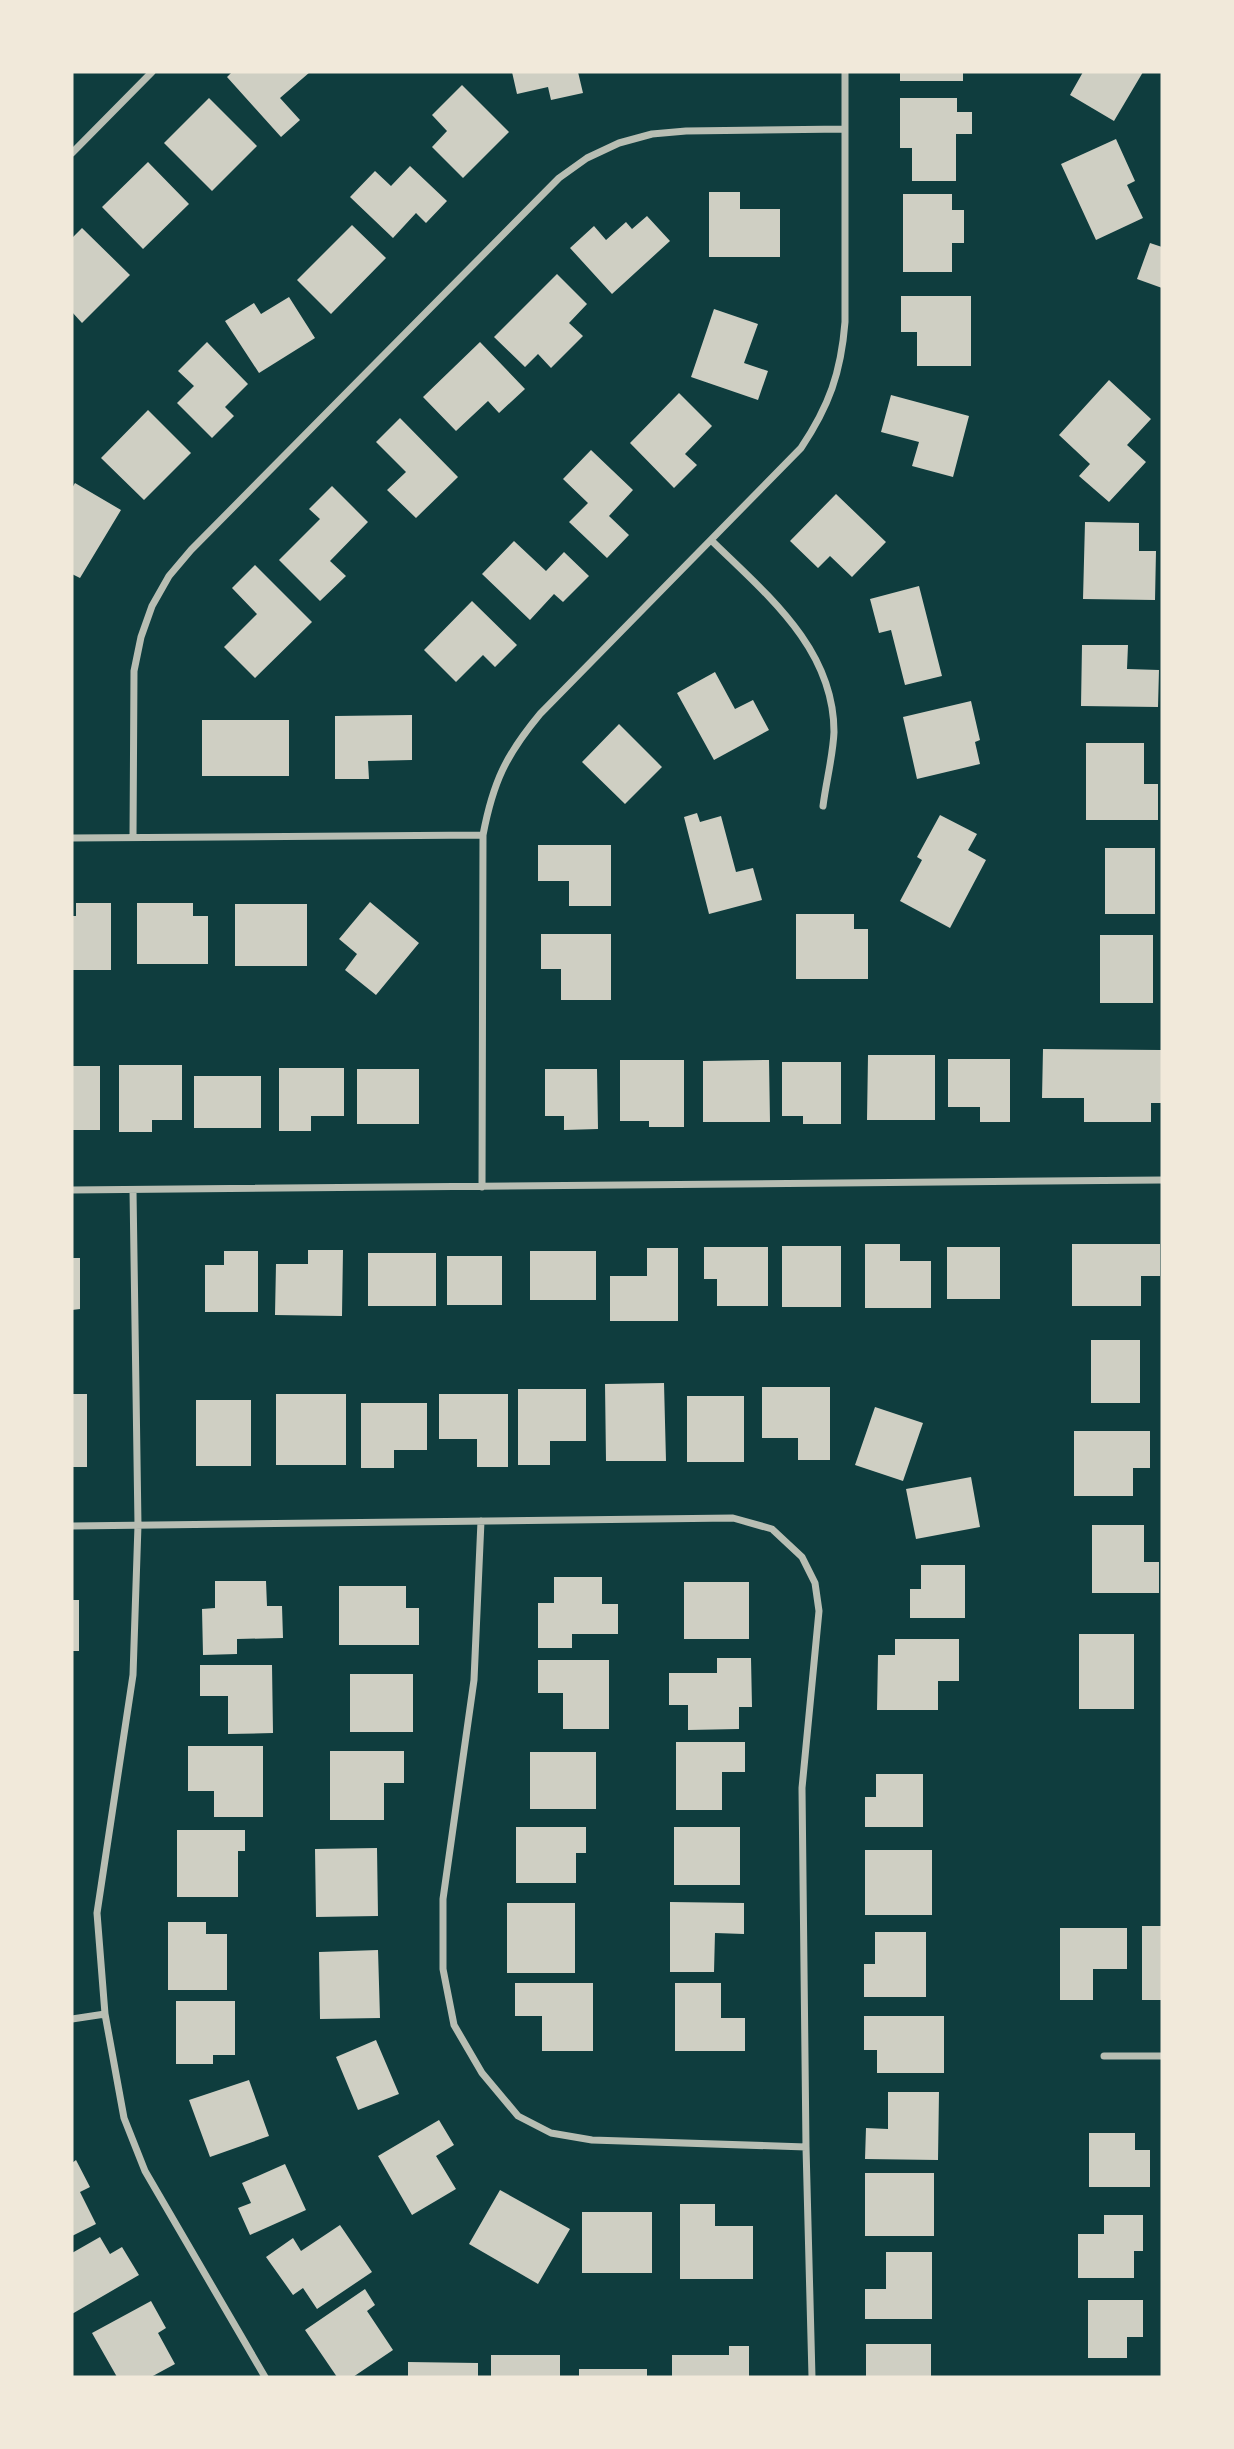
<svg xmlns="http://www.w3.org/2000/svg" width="1234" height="2449" viewBox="0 0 1234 2449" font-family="'DejaVu Sans',sans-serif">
	<rect width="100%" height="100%" fill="#0f3d3e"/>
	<path fill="#cfcfc3" d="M232,72H310L280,98L300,120L281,137L227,77Z
		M512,72H578L583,93L551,100L548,87L517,94Z
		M900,72H963V81H900Z
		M1083,72H1143L1114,121L1070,95Z
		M462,85L509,132L463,178L432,147L447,131L432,115Z
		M209,98L257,146L212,191L164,143Z
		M900,98H957V112H972V134H956V181H912V148H900Z
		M1116,139L1135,181L1127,185L1143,218L1096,240L1061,164Z
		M148,162L189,204L143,249L102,207Z
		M410,166L447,201L426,223L416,213L393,238L350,197L375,171L391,186Z
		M709,192H740V209H780V257H709Z
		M903,194H952V210H964V243H952V272H903Z
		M647,216L670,241L612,294L570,248L594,226L606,240L626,222L632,229Z
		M352,225L386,258L331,314L297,280Z
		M82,228L130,275L82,323L72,312V238Z
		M1150,243L1162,247V288L1137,279Z
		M557,274L587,304L569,323L583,336L551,368L538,354L525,367L494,337Z
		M901,296H971V366H917V332H901Z
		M289,297L315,338L259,373L225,321L254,303L261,314Z
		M714,309L758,324L744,363L768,371L758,400L691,377Z
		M207,342L248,384L225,407L234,416L212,438L177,403L194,386L178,371Z
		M480,342L525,389L499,413L488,401L456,431L423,397Z
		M1109,380L1151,419L1127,445L1146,462L1109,502L1079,476L1090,464L1059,435Z
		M679,393L712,426L685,454L697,465L674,488L630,443Z
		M891,395L969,416L953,477L912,466L919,442L881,432Z
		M148,410L191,453L144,500L101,458Z
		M400,418L458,477L416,518L387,490L406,472L376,442Z
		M591,450L633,490L609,516L629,535L607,558L569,522L588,503L563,479Z
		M75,483L121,510L80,578L72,574V488Z
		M332,486L368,522L330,561L346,576L320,601L279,560L320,519L309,509Z
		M836,494L886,542L852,577L830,556L818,568L790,541Z
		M1085,522L1139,523V551H1156L1155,600L1083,599Z
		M514,541L546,571L564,552L589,576L563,602L554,594L530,620L482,574Z
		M255,565L312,622L255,678L224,647L257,614L232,588Z
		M919,586L942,676L905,685L891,630L879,633L870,599Z
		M472,601L517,645L495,667L483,655L456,682L424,650Z
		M1082,645H1128L1127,669L1159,670L1158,707L1081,706Z
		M715,672L735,709L753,700L769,730L714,760L677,693Z
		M971,701L980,740L975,742L980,764L917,779L903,717Z
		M412,715V760L368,761L369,779H335V716Z
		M202,720H289V776H202Z
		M619,724L662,767L625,804L582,762Z
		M1086,743H1144V784H1158V820H1086Z
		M697,813L700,822L721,816L736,872L753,868L762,900L709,914L684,817Z
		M940,815L977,834L968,850L986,860L950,928L900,901L922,860L917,857Z
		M538,845H611V906H569V881H538Z
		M1105,848H1155V914H1105Z
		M370,902L419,943L376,995L345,970L357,954L339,939Z
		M76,903H111V970H72V916H76Z
		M137,903H193V916H208V964H137Z
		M235,904H307V966H235Z
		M796,914H854V929H868V979H796Z
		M541,934H611V1000H561V969H541Z
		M1100,935H1153V1003H1100Z
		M1043,1049L1161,1050V1103H1151V1122H1084V1098H1042Z
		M868,1055H935V1120H867Z
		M948,1059H1010V1122H980V1107H948Z
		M620,1060H684V1127H649V1121H620Z
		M769,1060L770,1122H703V1061Z
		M782,1062H841V1124H803V1116H782Z
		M119,1065H182V1120H152V1132H119Z
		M72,1066H100V1130H72Z
		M279,1068H344V1116H311V1131H279Z
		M357,1069H419V1124H357Z
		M545,1069H597L598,1129L564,1130V1116H545Z
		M194,1076H261V1128H194Z
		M865,1244H900V1261H931V1308H865Z
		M1072,1244H1160V1276H1141V1306H1072Z
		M782,1246H841V1307H782Z
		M704,1247H768V1306H717V1279H704Z
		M947,1247H1000V1299H947Z
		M647,1248H678V1321H610V1276H647Z
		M308,1250H343L342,1316L275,1315L276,1264H308Z
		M224,1251H258V1312H205V1265H224Z
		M530,1251H596V1300H530Z
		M368,1253H436V1306H368Z
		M447,1256H502V1305H447Z
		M72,1258H80V1309L72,1310Z
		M1091,1340H1140V1403H1091Z
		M664,1383L666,1461H606L605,1384Z
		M762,1387H830V1460H798V1438H762Z
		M518,1389H586V1441H550V1465H518Z
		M72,1394H87V1467H72Z
		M276,1394H346V1465H276Z
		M439,1394H508V1467H477V1439H439Z
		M687,1396H744V1462H687Z
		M196,1400H251V1466H196Z
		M361,1403H427V1450H394V1468H361Z
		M875,1407L923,1423L903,1481L855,1465Z
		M1074,1431H1150V1468H1133V1496H1074Z
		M971,1477L980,1527L916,1539L906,1489Z
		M1092,1525H1144V1562H1159V1593H1092Z
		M921,1565H965V1618H910V1589H921Z
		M554,1577H602V1604H618V1634H572V1648H538V1603H554Z
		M215,1581H266L267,1606H282L283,1638L237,1639V1654L203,1655L202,1609L215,1608Z
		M684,1582H749V1639H684Z
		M339,1586H406V1608H419V1645H339Z
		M72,1600H79V1651H72Z
		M1079,1634H1134V1709H1079Z
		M895,1639H959V1681H938V1710H877L878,1655H895Z
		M717,1658H751L752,1707H739V1729L688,1730V1705H669V1673H717Z
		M538,1660H609V1729H563V1693H538Z
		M200,1665H272L273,1733L228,1734V1696H200Z
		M350,1674H413V1732H350Z
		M676,1742H745V1772H722V1810H676Z
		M188,1746H263V1817H214V1791H188Z
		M330,1751H404V1783H384V1820H330Z
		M530,1752H596V1809H530Z
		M876,1774H923V1827H865V1797H876Z
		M516,1827H586V1853H576V1883H516Z
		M674,1827H740V1885H674Z
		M177,1830H245V1851H238V1897H177Z
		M377,1848L378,1916L316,1917L315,1849Z
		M865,1850H932V1915H865Z
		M670,1902L744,1903V1934L715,1933L714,1972H670Z
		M507,1903H575V1973H507Z
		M168,1922H206V1934H227V1990H168Z
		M1142,1926H1162V2000H1142Z
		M1060,1928H1127V1969H1093V2000H1060Z
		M875,1932H926V1997H864V1964H875Z
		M378,1950L380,2018L320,2019L319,1952Z
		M515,1983H593V2051H542V2016H515Z
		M675,1983H721V2018H745V2051H675Z
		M176,2001H235V2055H213V2064H176Z
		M864,2016H944V2073H877V2050H864Z
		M376,2040L399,2094L358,2110L336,2057Z
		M249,2080L269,2136L210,2157L189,2100Z
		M888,2092H939L938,2160L865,2159L866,2128L888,2129Z
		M439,2120L454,2145L436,2156L456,2189L412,2215L378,2156Z
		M1089,2133H1135V2150H1150V2187H1089Z
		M76,2160L90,2187L80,2192L96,2224L72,2236V2163Z
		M285,2164L306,2210L250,2235L238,2208L251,2203L242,2183Z
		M865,2173H934V2236H865Z
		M500,2190L570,2229L538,2284L469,2244Z
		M680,2204H715V2226H753V2279H680Z
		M582,2212H652V2273H582Z
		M1104,2215H1143V2251H1134V2278H1078V2234H1104Z
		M340,2225L372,2272L317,2309L303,2288L293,2295L266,2257L293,2238L301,2251Z
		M100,2237L110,2254L122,2247L139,2275L72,2314V2253Z
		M886,2252H932V2319H865V2289H886Z
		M365,2289L375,2305L367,2311L393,2350L353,2377H337L305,2330Z
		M1088,2300H1143V2337H1127V2358H1088Z
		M151,2301L166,2328L158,2333L175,2364L151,2377H117L92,2333Z
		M866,2344H931V2377H866Z
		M729,2346H749V2377H672V2355H729Z
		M491,2355H560V2377H491Z
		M408,2362L478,2363V2377H408Z
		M579,2369H647V2377H579Z"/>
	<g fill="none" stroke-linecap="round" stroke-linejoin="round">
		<path stroke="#b8beb3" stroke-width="7" d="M72,153L152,72
			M711,540C766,594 834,648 834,732C833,756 826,782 823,806
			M133,837L134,671L141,637L152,606L169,576L191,550L559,178L587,158L619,143L652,134L686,131L845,129
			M72,838L483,835
			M482,1187L483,835C493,782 506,755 540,714L801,448C829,406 841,373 845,322V72
			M72,1190L1162,1180
			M133,1190L138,1525L133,1675L97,1913L105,2014L124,2118L145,2171L265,2377
			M481,1521L474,1680L443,1899V1969L454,2025L482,2073L518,2116L551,2133L592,2140L806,2147
			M72,1526L733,1518L772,1529L802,1557L815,1583L819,1611L802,1788L806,2147L812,2377
			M72,2019L105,2014
			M1104,2056H1162"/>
	</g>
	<rect width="1234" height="2449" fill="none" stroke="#f1e9da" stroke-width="147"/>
</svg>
